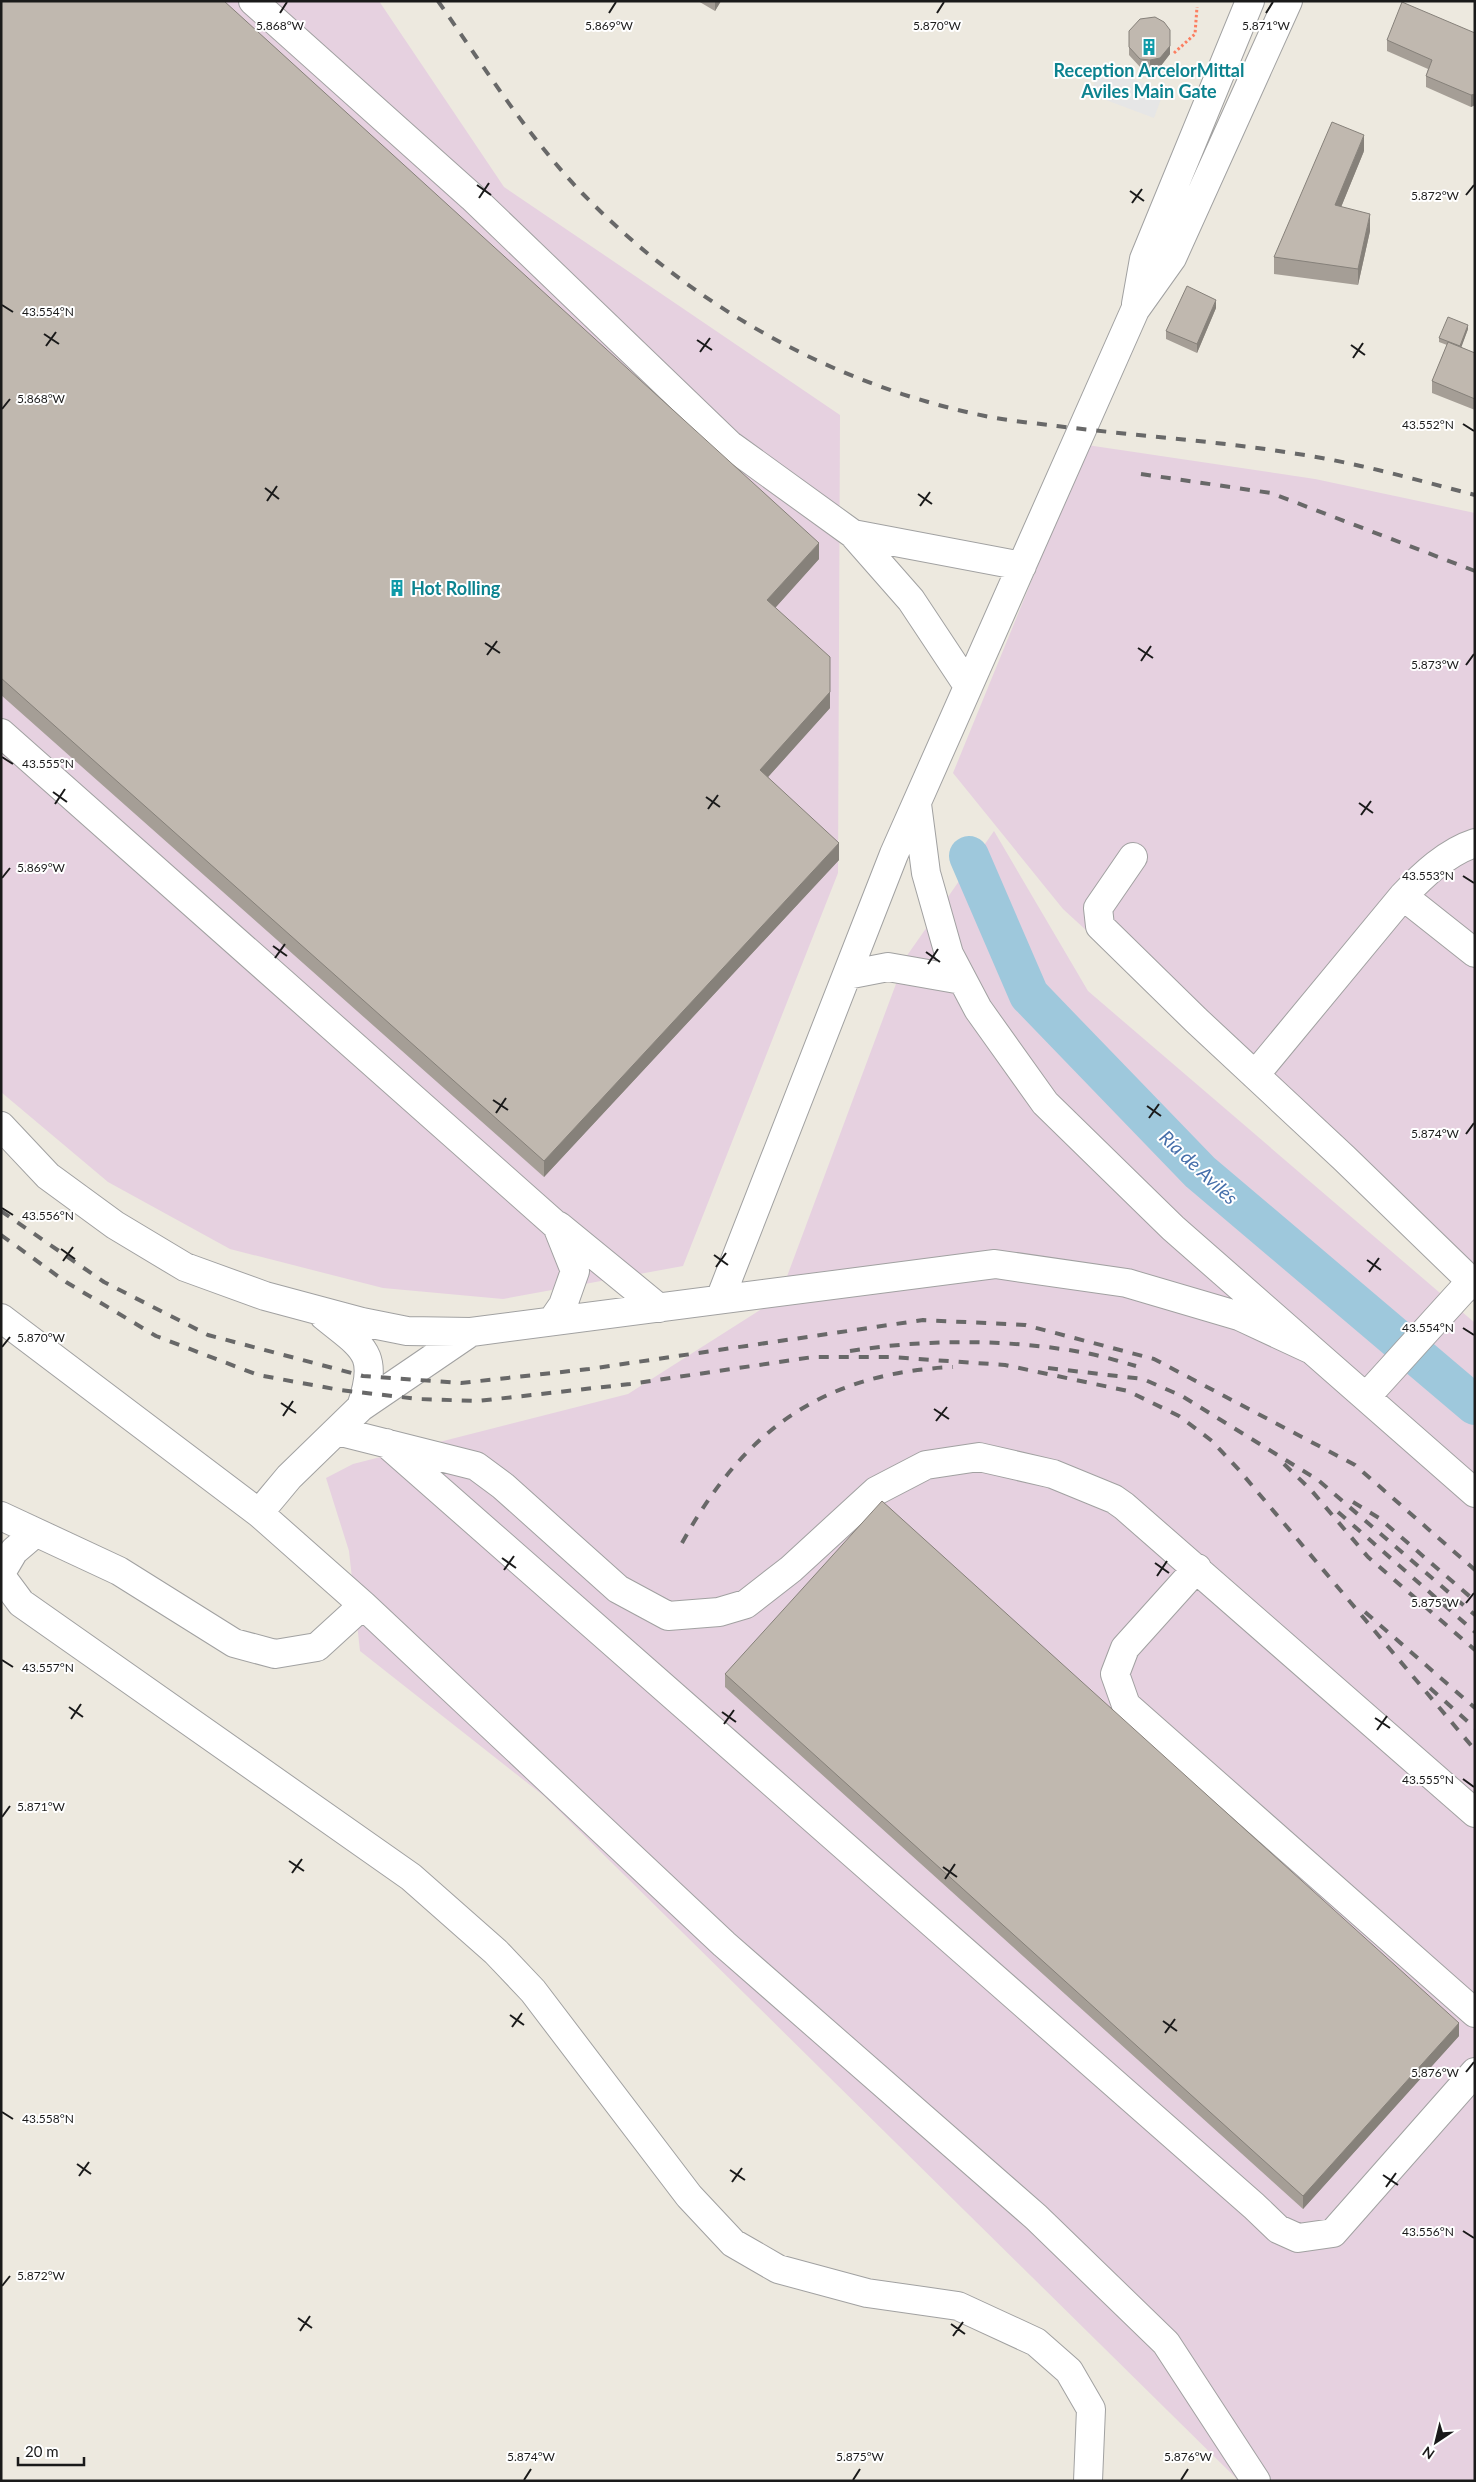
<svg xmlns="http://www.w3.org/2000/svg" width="1476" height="2482" viewBox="0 0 1476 2482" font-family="Lato,sans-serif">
	<rect width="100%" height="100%" fill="#ede9df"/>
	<path fill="#e6d1e0" d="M1,1H379L504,187L840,415L838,873L683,1266L503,1299L383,1288L230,1249L108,1182L1,1092Z
		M1087,445L1315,479L1475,513V1287L1063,909L953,773Z
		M994,831L1088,991L1475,1323V2481H1239L544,1796L360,1651L349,1551L326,1478L353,1464L628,1394L779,1298L906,957Z"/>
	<path fill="#e6e6e6" d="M1101,67L1164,91L1154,118L1090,94Z"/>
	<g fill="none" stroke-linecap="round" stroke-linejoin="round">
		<path stroke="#9ec8dc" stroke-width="40" d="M969,856L1029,995L1200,1172L1475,1405"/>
		<g stroke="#a1a1a1" stroke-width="30">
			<path id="minor" d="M253,1L472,197L730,445L853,534L911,600L968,686
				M1136,304L1144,259L1250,1
				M853,534L1022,566
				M1,733L557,1226L575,1271L563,1305L552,1321
				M917,804L926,873L949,954L978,1009L1045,1103L1173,1228L1475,1493
				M1133,857L1098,908L1100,926L1196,1020L1344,1158L1475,1285
				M1403,896L1475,953
				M847,975L888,967L962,980
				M1255,1075L1403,896C1423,875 1447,852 1475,843
				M1,1126L48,1176L115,1225L185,1267L265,1296L362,1322L407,1331L471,1332
				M559,1226L659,1308
				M720,1299L894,854L1135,310L1172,258L1288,1
				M324,1316C363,1348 380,1352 361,1407
				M1,1318L259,1513L363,1605L724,1944L1036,2217L1166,2343L1256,2481
				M1366,1397L1462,1291L1475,1280
				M337,1431L476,1466L503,1486L618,1589L668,1616L719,1612L746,1604L791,1569L876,1491L926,1465L979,1457L1053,1474L1114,1499L1124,1506L1475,1813
				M386,1443L1254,2206L1278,2229L1298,2238L1333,2233L1475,2072
				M259,1513L289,1477L361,1407L471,1332L995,1264L1127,1283L1239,1316L1312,1350
				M1,1516L119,1571L234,1643L275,1654L317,1647L363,1605
				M1197,1568L1125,1648L1115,1674L1126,1705L1475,2013
				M1,1573L14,1551L35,1533
				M1,1576L21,1603L411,1877L496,1952L533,1991L689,2196L733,2243L778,2269L867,2293L958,2306L1036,2342L1069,2371L1091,2409L1088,2481"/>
		</g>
		<path stroke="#fc7f61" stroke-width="3" stroke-dasharray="2.5 2.5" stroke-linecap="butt" d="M1174,53L1195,34L1197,7"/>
		<use href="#minor" stroke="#fff" stroke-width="28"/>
		<path stroke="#686868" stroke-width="4" stroke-dasharray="10 10" stroke-linecap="butt" d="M438,1C484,67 528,137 583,194C692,306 833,385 985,416C1009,421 1034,423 1057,426C1137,436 1218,441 1298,454C1358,463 1417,480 1475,495
			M1141,474L1271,493L1475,571
			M1,1211L104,1282L208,1335L363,1376L461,1383L589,1369L923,1320L1025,1325L1154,1359L1355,1465L1475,1570
			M1,1235L66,1282L156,1336L258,1375L340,1390L418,1399L478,1401L630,1384L813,1357H890L1005,1365L1128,1391L1179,1416L1212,1441L1239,1470L1475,1750
			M850,1351C926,1339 1005,1339 1081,1352C1099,1355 1118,1361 1136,1366
			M1048,1368L1143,1379L1182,1396L1318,1480L1475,1615
			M1284,1464L1311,1490L1368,1557L1475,1650
			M1353,1502L1379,1518L1475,1601
			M1338,1512L1475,1632
			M682,1543C744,1430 823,1373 953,1367
			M1365,1612L1475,1708
			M1430,1688L1475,1728"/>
	</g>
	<path fill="#a59e96" d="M1,1L819,559L775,608L830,708L768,777L839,860L544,1177L1,695Z
		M698,1H721L715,11Z
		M1129,31L1170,54L1160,67L1150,69L1140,67L1129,55Z
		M1475,33V105L1471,107L1426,87V76L1428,69L1387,51V40Z
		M1364,151L1341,207L1370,231L1358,285L1274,274V257Z
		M1216,308L1197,353L1166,339V331Z
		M1468,329L1461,347L1475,353V410L1432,393V381L1447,345L1439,342V338Z
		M725,1674L1459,2036L1303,2209L725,1687Z"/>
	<path fill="#86817a" d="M715,1H721L715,11Z
		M1170,46V54L1160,67L1150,69V60Z
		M1475,94V105L1471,107V95Z
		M1364,135V151L1335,222V205Z
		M1370,214V231L1358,285V269Z
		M1216,300V308L1197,353V344Z
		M1468,325V329L1460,351V347Z
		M819,543V559L767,617V600Z
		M830,657V708L760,786V770Z
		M839,843V860L544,1177V1161Z
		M1459,2023V2036L1303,2209V2196Z"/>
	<path fill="#c0b8af" stroke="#86817a" d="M1,1H224L819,543L767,600L830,657V692L760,770L839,843L544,1161L1,678Z
		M1402,2L1475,33V94L1471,95L1426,76L1432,60L1387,40Z
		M1155,17L1164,22L1170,30V46L1160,58L1150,60L1140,59L1129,47V31L1140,19Z
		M1332,122L1364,135L1335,205L1370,214L1358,269L1274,257Z
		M1187,286L1216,300L1197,344L1166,331Z
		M1448,317L1468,325L1460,346L1439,338Z
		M1448,342L1475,353V399L1432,381Z
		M882,1501L1459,2023L1303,2196L725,1674Z"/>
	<path fill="none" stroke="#1a1a1a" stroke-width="2" d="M280,13L287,2M609,13L616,2M937,13L944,2M1266,13L1273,2M477,185L491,195M1130,191L1144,201M1466,195L1474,185M479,198L489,183M1132,203L1142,189M2,305L13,312M44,334L59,344M697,340L712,350M1351,345L1365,355M46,346L56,332M700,352L710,338M1353,358L1363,343M2,409L10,399M1463,424L1474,431M265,488L279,499M918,494L932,504M267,501L277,486M920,506L930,492M485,643L500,653M1138,648L1153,658M487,655L497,641M1141,661L1151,646M1466,665L1474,654M2,757L13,764M53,792L67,802M706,797L720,807M1359,803L1373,813M55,804L65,789M708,809L718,795M1361,815L1371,801M1463,876L1474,883M2,878L10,868M273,946L287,956M926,952L940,962M275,958L285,944M928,964L938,949M493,1100L508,1110M1147,1106L1161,1116M496,1113L506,1098M1149,1118L1159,1104M1466,1134L1474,1123M2,1208L13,1215M61,1249L75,1259M714,1255L728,1265M1367,1260L1381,1270M63,1261L73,1247M716,1267L726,1253M1369,1272L1379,1258M1463,1328L1474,1335M2,1347L10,1337M281,1403L296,1413M934,1409L949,1419M283,1416L293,1401M936,1421L947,1407M502,1558L516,1568M1155,1563L1169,1573M504,1570L514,1556M1157,1576L1167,1561M1466,1603L1474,1593M2,1660L13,1667M69,1707L83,1717M722,1712L736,1722M1375,1718L1390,1728M71,1719L81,1704M724,1724L734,1710M1377,1730L1387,1716M1463,1779L1474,1787M2,1817L10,1806M289,1861L304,1871M943,1867L957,1877M292,1873L302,1859M945,1879L955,1864M510,2015L524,2025M1163,2021L1177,2031M512,2027L522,2013M1165,2033L1175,2019M1466,2072L1474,2062M2,2112L13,2119M77,2164L91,2174M730,2170L745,2180M1383,2175L1398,2185M79,2176L89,2162M732,2182L742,2168M1386,2187L1396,2173M1463,2231L1474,2238M2,2286L10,2276M298,2318L312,2328M951,2324L965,2334M300,2331L310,2316M953,2336L963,2322M524,2480L531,2469M853,2480L860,2469M1181,2480L1188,2469"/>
	<defs>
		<g id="building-bare" transform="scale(1.35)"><path d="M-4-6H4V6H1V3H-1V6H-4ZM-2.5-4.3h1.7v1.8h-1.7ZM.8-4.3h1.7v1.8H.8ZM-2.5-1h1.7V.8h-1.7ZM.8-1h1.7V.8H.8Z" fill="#0f9aa8" stroke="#fff" stroke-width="2.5" paint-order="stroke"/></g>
	</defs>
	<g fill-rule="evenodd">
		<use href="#building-bare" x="1149" y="47"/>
		<use href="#building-bare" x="397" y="588"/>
	</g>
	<g text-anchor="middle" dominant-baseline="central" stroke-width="4" stroke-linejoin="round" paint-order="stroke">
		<g font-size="18" font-weight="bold" fill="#0d838f" stroke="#fff">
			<text x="1149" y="70">Reception ArcelorMittal<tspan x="1149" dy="21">Aviles Main Gate</tspan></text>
			<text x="411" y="588" text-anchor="start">Hot Rolling</text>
		</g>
		<g font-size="19" font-style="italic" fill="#466faa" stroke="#fff">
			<text transform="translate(1199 1167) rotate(43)">Ría de Avilés</text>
		</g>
	</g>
	<g font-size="12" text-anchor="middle" fill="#1a1a1a" stroke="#fff" stroke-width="4" stroke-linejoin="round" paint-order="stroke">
		<text x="280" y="30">5.868°W</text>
		<text x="609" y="30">5.869°W</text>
		<text x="937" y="30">5.870°W</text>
		<text x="1266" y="30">5.871°W</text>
		<text x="1435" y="200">5.872°W</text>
		<text x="48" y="316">43.554°N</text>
		<text x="41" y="403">5.868°W</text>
		<text x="1428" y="429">43.552°N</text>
		<text x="1435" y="669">5.873°W</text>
		<text x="48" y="768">43.555°N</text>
		<text x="41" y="872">5.869°W</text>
		<text x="1428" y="880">43.553°N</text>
		<text x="1435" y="1138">5.874°W</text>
		<text x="48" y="1220">43.556°N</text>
		<text x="1428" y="1332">43.554°N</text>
		<text x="41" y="1342">5.870°W</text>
		<text x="1435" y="1607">5.875°W</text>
		<text x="48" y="1672">43.557°N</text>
		<text x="1428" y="1784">43.555°N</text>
		<text x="41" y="1811">5.871°W</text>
		<text x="1435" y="2077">5.876°W</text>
		<text x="48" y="2123">43.558°N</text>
		<text x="1428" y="2236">43.556°N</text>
		<text x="41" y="2280">5.872°W</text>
		<text x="531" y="2461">5.874°W</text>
		<text x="860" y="2461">5.875°W</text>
		<text x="1188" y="2461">5.876°W</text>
	</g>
	<rect width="1476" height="2482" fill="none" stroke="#1a1a1a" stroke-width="5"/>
	<g transform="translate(1436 2442) rotate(215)" stroke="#ffffff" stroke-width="4" paint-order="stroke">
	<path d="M0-4L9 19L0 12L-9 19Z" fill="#1a1a1a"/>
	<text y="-8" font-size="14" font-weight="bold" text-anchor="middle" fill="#1a1a1a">N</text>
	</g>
	<path d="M18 2457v8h66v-8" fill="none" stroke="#1a1a1a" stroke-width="2.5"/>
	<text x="25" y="2457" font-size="15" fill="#1a1a1a" stroke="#ffffff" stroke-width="4" paint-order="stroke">20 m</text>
</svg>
